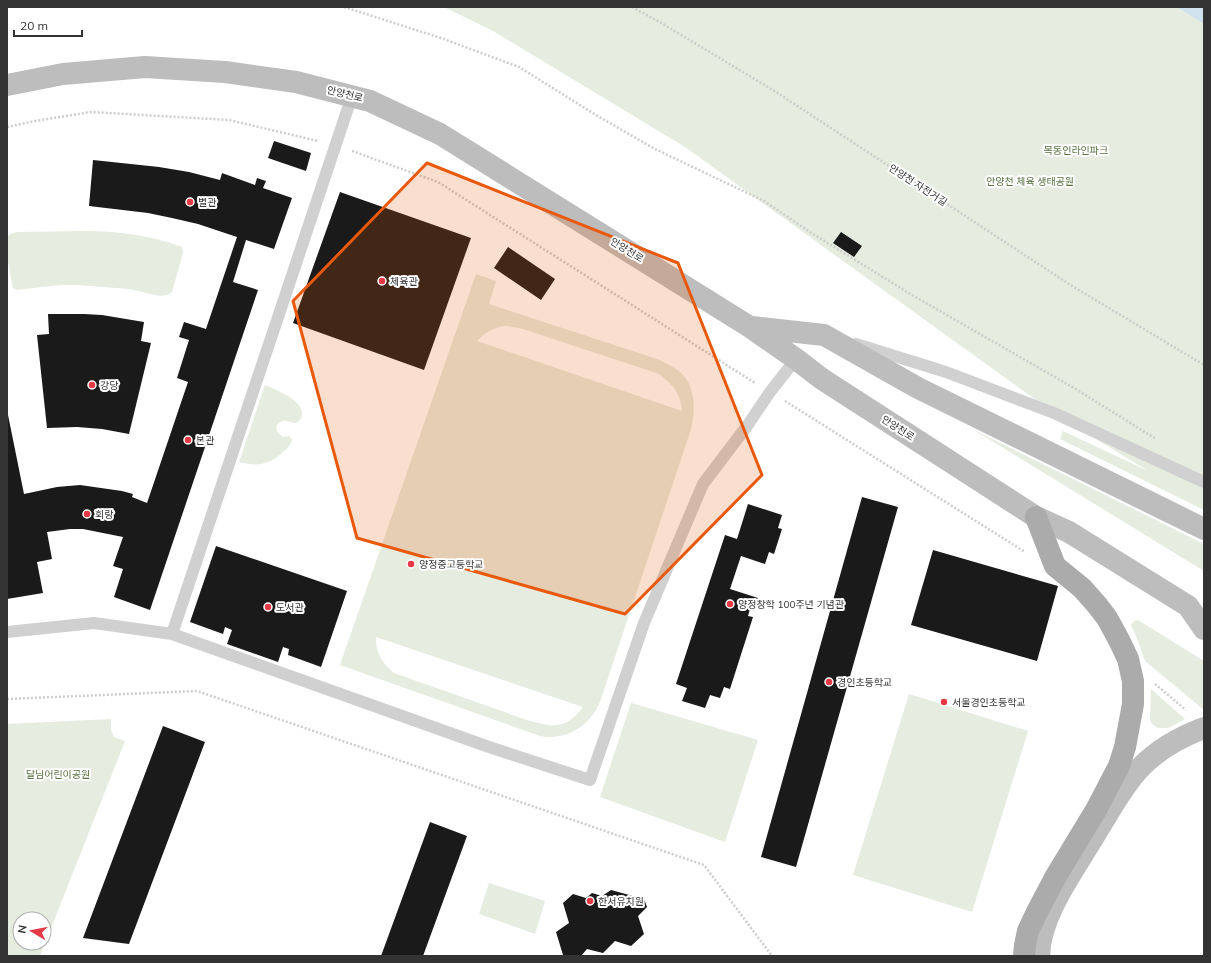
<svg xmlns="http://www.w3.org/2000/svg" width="1211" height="963" viewBox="0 0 1211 963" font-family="Mulish,'Noto Sans KR',sans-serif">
	<rect width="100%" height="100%" fill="#fff"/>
	<path fill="#e6ecdf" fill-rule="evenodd" d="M444,7H1204V510L1060,439L1063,431L1148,471L1054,413L685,147L493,31Z
		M84,231C117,231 150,235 182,247L183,253L172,292L167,295L160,296L129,289L78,285H60L17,290L13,288L7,257V237L10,234L17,232Z
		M476,274L496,281L489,304L657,359C666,363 677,368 684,376C696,391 695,412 691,429L600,702C590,726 566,741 540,736L340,665ZM502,326H508L523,329L659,374C672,384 681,393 682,411L477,341C484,333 492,329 502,326ZM376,637L583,707C564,733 548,726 521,718L394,673C382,663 375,652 376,637Z
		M265,385C276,390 303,400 302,414C302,419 299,422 295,423C286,422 282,417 276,427L278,433L283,437L289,436L292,440C291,445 287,449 283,452C270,465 256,467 239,462Z
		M974,430L1204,544V571Z
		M1138,620L1204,661V710L1145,661L1138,641L1131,625L1134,621Z
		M1151,689L1185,719L1168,728H1158L1152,724L1150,719Z
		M909,694L1028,731L972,912L853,875Z
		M631,703L758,740L725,842L600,797Z
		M111,719V730L114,737L125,741L40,956H7V724ZM20,919H44V943H20Z
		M489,883L545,901L535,934L479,914Z"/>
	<path fill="#cfe2ee" d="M1177,7H1204V24Z"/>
	<path fill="#1a1a1a" d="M274,141L311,153L306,171L268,158Z
		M93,160L159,167L189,172L220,180L222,173L255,185L257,178L266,181L263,188L292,198L274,249L246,240L233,282L258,290L150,610L114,597L123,569L113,566L123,537L83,529H70L47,532L52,559L37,562L43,593L7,599V410L24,494L57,487L80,485L122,491L133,494L132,497L147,503L188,382L177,378L189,340L179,337L184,322L206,329L237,237L198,224L172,218L148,213L89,206Z
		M340,192L471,238L424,370L293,323Z
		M841,232L862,246L854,257L833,243Z
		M508,247L555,279L541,300L494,268Z
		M48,314H84L102,315L144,322L141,341L151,343L129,434L102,429L77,427L47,428L37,335L49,334Z
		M862,497L898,507L796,867L761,857Z
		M748,504L782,515L778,528L782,529L774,554L769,552L765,564L741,556L730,589L758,598L754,611L750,609L748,616L753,617L730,689L724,687L720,698L710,695L705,708L682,701L687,688L676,684L725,535L737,539Z
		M216,546L347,591L321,667L288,655L289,649L283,647L278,662L227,644L232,630L225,627L223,634L190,622Z
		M933,550L1058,586L1037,661L911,625Z
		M163,726L205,742L129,944L83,938Z
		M430,822L467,836L423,956H381Z
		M611,890L644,899L647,907L638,916L644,934L631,946L615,941L603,953L587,949L581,956L563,955L556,932L569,923L563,903L573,894L586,898L592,893L602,896Z"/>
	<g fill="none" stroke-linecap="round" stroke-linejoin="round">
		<path stroke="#cdcdcd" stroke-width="2.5" stroke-dasharray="2 2" stroke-linecap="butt" d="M344,7L441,38L519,67L596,115L653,148L764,201L813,234L912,295L1074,388L1156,439
			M632,7L663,24L776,92L1072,286L1204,365
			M7,127L35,121L91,112L229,120L318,141
			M352,151L438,182L755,383
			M785,401L1025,552
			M1155,684L1186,710
			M7,699L197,691L704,865L772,956"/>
		<path stroke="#d0d0d0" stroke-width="12" d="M856,344L946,372L1054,413L1204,482
			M7,632L94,623L172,634L489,747L590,780L644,623L703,484L747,426L770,392L796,359
			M172,634L352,96"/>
		<path stroke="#bdbdbd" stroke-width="22" d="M7,85L63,74L145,67L225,72L296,82L370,101L440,134L750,327L796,359L822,379L1036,517L1069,532L1188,606L1204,629
			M752,327L824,335L918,388L1204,529
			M1039,956C1040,914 1075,869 1096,833C1110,811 1122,787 1140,768C1158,749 1180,737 1204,728"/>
		<path stroke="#ababab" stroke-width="22" d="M1024,956L1025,945L1028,931L1037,912L1056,876L1096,810L1119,766L1125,747L1133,704V681L1128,659L1119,640L1107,618L1097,605L1082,588L1055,566L1036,517"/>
	</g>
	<path fill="#e8590c" fill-opacity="0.2" stroke="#e8590c" stroke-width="3" stroke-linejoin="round" d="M427,163L678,263L762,475L625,614L357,538L293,301Z"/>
	<g fill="#e63946" stroke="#fff" stroke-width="1.5">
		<circle cx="190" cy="202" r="4"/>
		<circle cx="382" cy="281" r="4"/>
		<circle cx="92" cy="385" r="4"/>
		<circle cx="188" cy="440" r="4"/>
		<circle cx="87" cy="514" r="4"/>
		<circle cx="411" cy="564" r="4"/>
		<circle cx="730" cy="604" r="4"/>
		<circle cx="268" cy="607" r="4"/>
		<circle cx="829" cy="682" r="4"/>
		<circle cx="944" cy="702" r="4"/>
		<circle cx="590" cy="901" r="4"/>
	</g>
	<g text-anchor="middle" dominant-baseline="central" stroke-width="4" stroke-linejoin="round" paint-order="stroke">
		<g font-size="10" fill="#333" stroke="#fff">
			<text transform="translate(345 94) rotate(14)">안양천로</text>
			<text transform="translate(918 185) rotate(33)">안양천 자전거길</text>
			<text transform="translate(627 250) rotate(32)">안양천로</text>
			<text transform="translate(898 428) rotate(33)">안양천로</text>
		</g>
		<g font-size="10" fill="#56703f" stroke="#fff">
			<text x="1076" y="150">목동인라인파크</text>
			<text x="1030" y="181">안양천 체육 생태공원</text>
			<text x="58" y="774">달님어린이공원</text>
		</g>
		<g font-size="10" fill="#333" stroke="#fff" text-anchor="start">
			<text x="198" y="202">별관</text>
			<text x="390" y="281">체육관</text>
			<text x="100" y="385">강당</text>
			<text x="196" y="440">본관</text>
			<text x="95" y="514">회랑</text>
			<text x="419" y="564">양정중고등학교</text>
			<text x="738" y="604">양정창학 100주년 기념관</text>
			<text x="276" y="607">도서관</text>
			<text x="837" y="682">경인초등학교</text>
			<text x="952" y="702">서울경인초등학교</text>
			<text x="598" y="901">한서유치원</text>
		</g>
	</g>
	<rect width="1211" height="963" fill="none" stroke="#333333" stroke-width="16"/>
	<g transform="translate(32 931) rotate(280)"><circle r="19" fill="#ffffff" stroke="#adadad"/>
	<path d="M0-3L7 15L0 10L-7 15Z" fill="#e63946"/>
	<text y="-6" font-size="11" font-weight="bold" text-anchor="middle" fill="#333333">N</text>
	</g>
	<path d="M14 30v6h68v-6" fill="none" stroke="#333333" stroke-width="2"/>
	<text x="20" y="30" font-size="12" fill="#333333" stroke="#ffffff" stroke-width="3" paint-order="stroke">20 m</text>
</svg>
